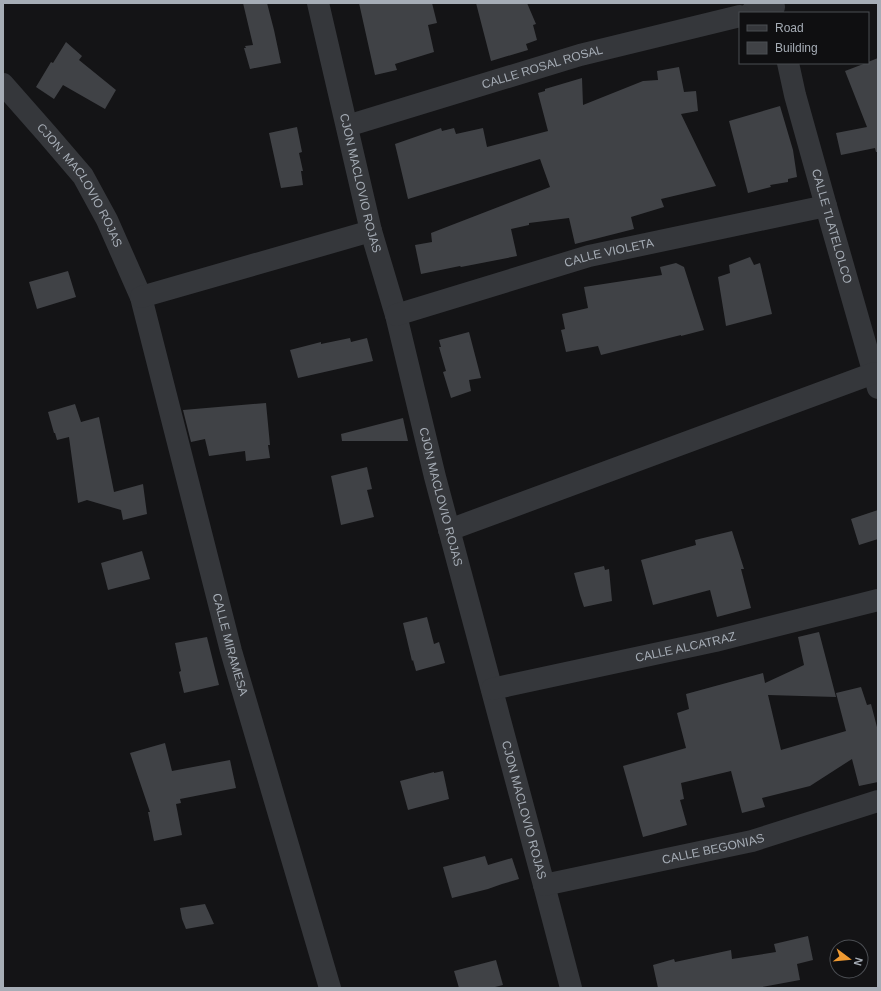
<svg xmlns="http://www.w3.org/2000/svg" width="881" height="991" viewBox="0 0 881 991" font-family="Helvetica,sans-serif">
	<rect width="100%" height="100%" fill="#141416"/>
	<path fill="#404246" d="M243,3H267L274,30L281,63L250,69L244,48H246L245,46L253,45Z
		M359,3H432L437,23L428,25L434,52L395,64L397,70L375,75Z
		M476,3H527L536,24L533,25L537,40L526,44L528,50L491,61Z
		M66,42L82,56L79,60L116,90L105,109L63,85L54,99L36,87L51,62L53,63Z
		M878,58V152H876L875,148L841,155L836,133L867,127L845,71L866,63H868V62Z
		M679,67L684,92L696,91L698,111L681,114L716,186L661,199L664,207L631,217L634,229L575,244L569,218L529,223V225L511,229L517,256L461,267L460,266L421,274L415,245L432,242L431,233L550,187L540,159L408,199L395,144L441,128L442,131L454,128L456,134L483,128L487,147L548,131L538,93L545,91V89L582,78L583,105L643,81L658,80L657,71Z
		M780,106L793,150L797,177L788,179V182L770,185L771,187L748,193L729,121Z
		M297,127L302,152L299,153L303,171H301L303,185L281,188L269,133Z
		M750,257L754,265L760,263L772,314L726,326L718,277L730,273L729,265Z
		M676,263L684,267L704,330L681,336V335L601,355L598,346L566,352L561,330L565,329L562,314L588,308L584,287L662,275L660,267Z
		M68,271L76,297L37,309L29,282Z
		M469,332L481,378L469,380L471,391L451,398L443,372L446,371L439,347H441L439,340Z
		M350,338L351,342L367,338L373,361L298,378L290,350L321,342V344Z
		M266,403L270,445H268L270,458L246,461L245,451L209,456L205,439L191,442L183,410Z
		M75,404L81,422L99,417L114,492L143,484L147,514L123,520L121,510L87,500L78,503L69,437L57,440L55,433H54L48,412Z
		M403,418L408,441H342L341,434Z
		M367,467L372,489L367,490L374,517L341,525L331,476Z
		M878,510V539L859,545L851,519Z
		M732,531L744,569H741L751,608L717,617L710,590L653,605L641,560L696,545L695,540Z
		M142,551L150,579L108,590L101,563Z
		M604,566L605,570L609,569L612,601L584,607L580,595L574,573Z
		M427,617L434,644L439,642L445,663L416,671L413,660L412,661L403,623Z
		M819,632L836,697L768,695L781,750L846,731L836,693L861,687L867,705L871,704L878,731V782L859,786L852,759L810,786L762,798L765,807L742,813L731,771L681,783L684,799L680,800L687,825L643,837L623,766L686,748L677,713L689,709L686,694L763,673L765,683L804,665L798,637Z
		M207,637L219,685L184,693L179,672L181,671L175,643Z
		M165,743L172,771L230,760L236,788L180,799L181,803L176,804L182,835L154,841L148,812H150L130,753Z
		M443,771L449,799L408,810L400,781L434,772V773Z
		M485,856L488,865L512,858L519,879L502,884L488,889L452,898L443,867Z
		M205,904L214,924L186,929L182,919L180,908Z
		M808,936L813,960L797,964L800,980L757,988H658L653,965L674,959L675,962L731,950L732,959L776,952L774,944Z
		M496,960L503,985L491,988H459L454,971Z"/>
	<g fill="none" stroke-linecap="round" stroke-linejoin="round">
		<g stroke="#35373b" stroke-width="22">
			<path id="s1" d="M318,3L371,231L396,315L435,477L544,885L571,988"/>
			<path d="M751,13L774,7"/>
			<path id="s2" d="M788,63L795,95L826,206L878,388"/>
			<path id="s3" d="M3,84L47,134L83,176L107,220L141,297L231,651L330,988"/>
			<path id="s4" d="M347,126L580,55L740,16"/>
			<path d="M141,297L371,231"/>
			<path id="s5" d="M396,315L589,256L826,206"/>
			<path d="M449,530L874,373"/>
			<path id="s6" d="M492,689L715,641L878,600"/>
			<path id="s7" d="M544,885L752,841L878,801"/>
		</g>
	</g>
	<g text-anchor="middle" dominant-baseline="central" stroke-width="4" stroke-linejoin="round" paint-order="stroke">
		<g font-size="12" fill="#a6adb6" stroke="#0f0f11">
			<text stroke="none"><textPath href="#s4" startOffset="204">CALLE ROSAL ROSAL</textPath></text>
			<text stroke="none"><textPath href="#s1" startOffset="185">CJON MACLOVIO ROJAS</textPath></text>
			<text stroke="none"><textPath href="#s3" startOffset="128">CJON. MACLOVIO ROJAS</textPath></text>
			<text stroke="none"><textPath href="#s2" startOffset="169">CALLE TLATELOLCO</textPath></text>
			<text stroke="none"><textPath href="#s5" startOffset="222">CALLE VIOLETA</textPath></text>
			<text stroke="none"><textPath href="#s1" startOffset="509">CJON MACLOVIO ROJAS</textPath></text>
			<text stroke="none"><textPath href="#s3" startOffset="615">CALLE MIRAMESA</textPath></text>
			<text stroke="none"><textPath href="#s6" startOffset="198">CALLE ALCATRAZ</textPath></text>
			<text stroke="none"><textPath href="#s1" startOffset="833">CJON MACLOVIO ROJAS</textPath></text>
			<text stroke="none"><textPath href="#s7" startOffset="173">CALLE BEGONIAS</textPath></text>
		</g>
	</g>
	<rect width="881" height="991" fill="none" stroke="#a6adb6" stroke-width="8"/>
	<rect x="739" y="12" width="130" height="52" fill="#0f0f11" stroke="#4b4e53"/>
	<rect x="747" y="25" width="20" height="6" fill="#35373b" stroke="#4b4e53"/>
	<text x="775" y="32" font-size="12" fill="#a6adb6">Road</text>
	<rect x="747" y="42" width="20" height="12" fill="#404246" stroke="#4b4e53"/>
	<text x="775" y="52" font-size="12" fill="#a6adb6">Building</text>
	<g transform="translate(849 959) rotate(106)"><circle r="19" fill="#0f0f11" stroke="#4b4e53"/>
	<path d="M0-3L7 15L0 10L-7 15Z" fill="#f09a32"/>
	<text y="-6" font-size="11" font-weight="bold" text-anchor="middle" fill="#a6adb6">N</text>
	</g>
</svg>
